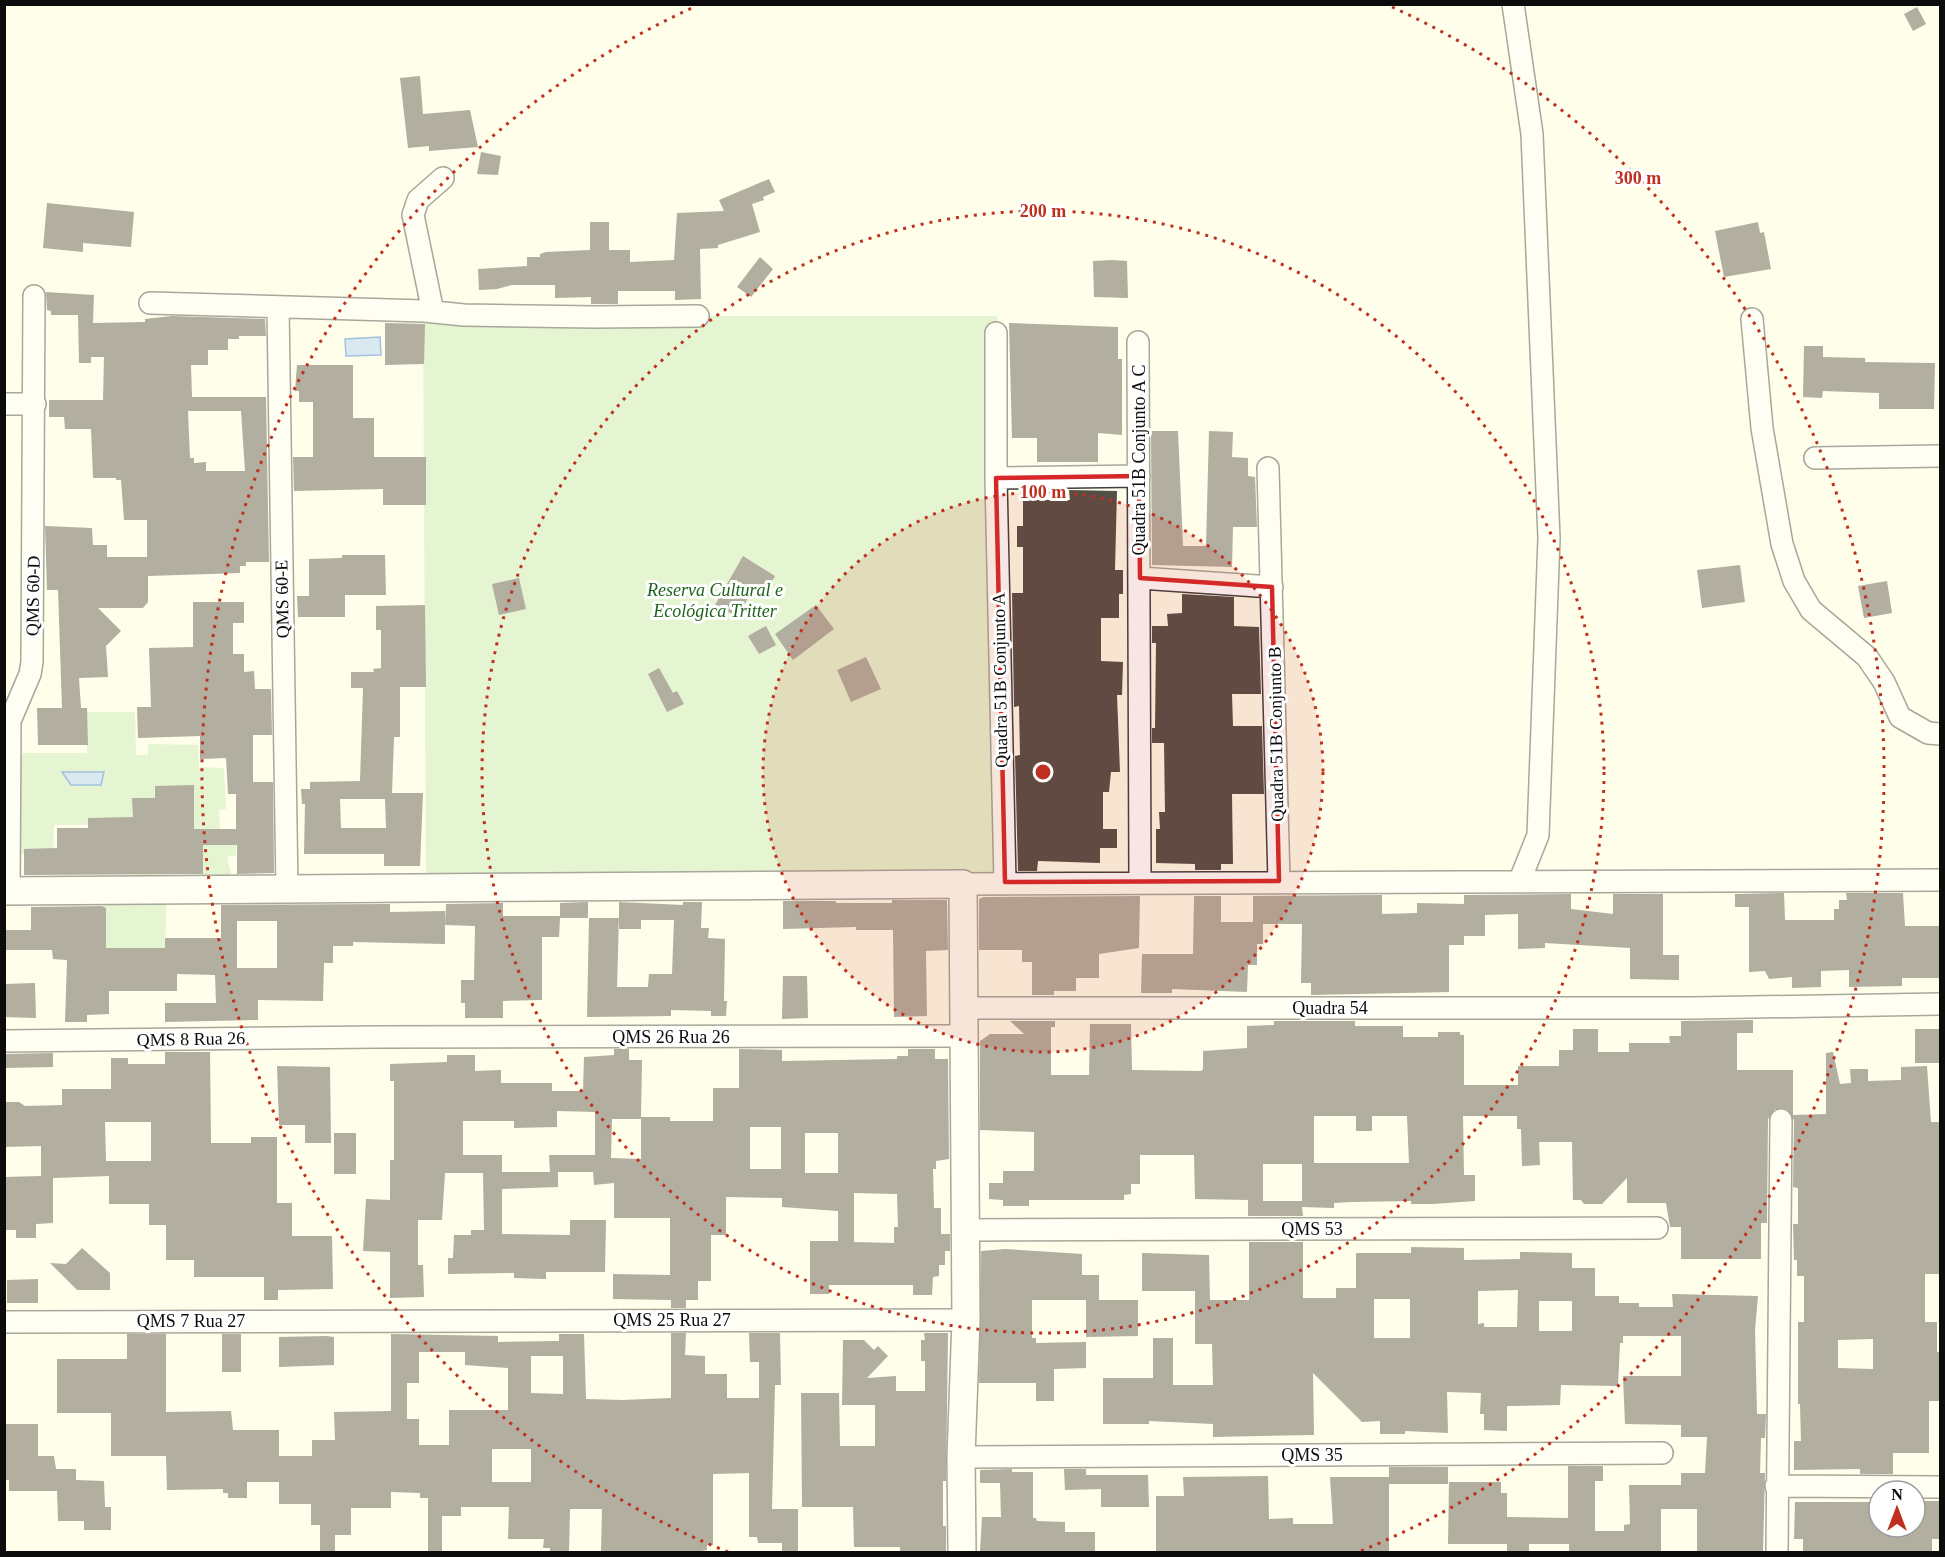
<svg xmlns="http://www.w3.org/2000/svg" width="1945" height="1557" viewBox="0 0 1945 1557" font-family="Georgia,serif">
	<rect width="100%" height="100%" fill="#fffeea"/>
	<path fill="#c7eab3" d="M423,309L698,316H997L1002,879L426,887Z
		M87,712H135L136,755H148V744L198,745L199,767L224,768L226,809L219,810L220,833L236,834V855L227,857L234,885L203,884L201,840L152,867L151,880L139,879L138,846L153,824L54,825L53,854H15L11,753H87Z
		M103,896H167L164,960H103Z"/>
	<path fill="#add0f8" stroke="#3279d0" stroke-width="1.5" d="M380,337L381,355L346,356L345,339Z
		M62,772H104L101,785H71Z"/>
	<path fill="#544e47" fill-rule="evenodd" d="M1917,7L1926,24L1913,31L1904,14Z
		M420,76L423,114L470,110L478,147L429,151V146L408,148L400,78Z
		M481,152L501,156L498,175L477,174Z
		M769,179L775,192L763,197L764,200L752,204L760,232L718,245V248L700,249L701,299L675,300V291H618V304H591V297L555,298V285H512L497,289L479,290L478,269L527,266V257H540V254L546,252L590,250V222H609V250H630V262L674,260L677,213L724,211L719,200Z
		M47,203L134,212L131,247L83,243V252L43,248Z
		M1758,222L1760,233L1764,232L1771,269L1724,277L1715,231Z
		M760,257L773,269L751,297L737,287Z
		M1112,260L1127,261L1128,298L1094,297L1093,261Z
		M46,292L94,295L93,323L145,322V319L172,316L265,319L266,336H239V339H228V350H208V365H191L192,397H266L269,562H246V566H240V573L148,576V602L143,608H98L121,631L106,646L108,677L79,678L81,708H87L88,745H38L37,708H62L58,590H47L45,526L92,528L93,545H107V557H147V520H124L121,480H116V478H93L91,429H65L64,417H49V400H103L104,357H91V363H79L78,315H51V311L47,310ZM188,411H241L245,471H206V462L194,463V458H190Z
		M385,323L425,324L424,364L385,365Z
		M1009,323L1118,327V359H1122V435L1098,433V462H1037V438H1012Z
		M1804,346H1823V357L1865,358V362L1935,363L1934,409H1879V393L1823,391L1822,398L1803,397Z
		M297,365H353V418H374V457H426V505H383V489L294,491L293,457H313V402H299V391H295Z
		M1151,431H1178L1183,546H1206L1209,431L1233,432L1232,457L1248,458V476L1255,477L1257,527H1233L1232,567L1152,565Z
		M1069,490L1117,491L1115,570H1123V594H1119V618H1101V661L1123,662L1122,695H1117L1120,772H1111L1109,792H1103V829H1117V848H1100V863L1038,861L1037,871H1018L1015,756L1020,755L1019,706L1014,707L1012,593H1023V547H1017V526H1023V500H1070Z
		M342,555H385L386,595H345V617H298L297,596H309V559L342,558Z
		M743,556L775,576L766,592L755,585L738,617L715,605Z
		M1740,565L1745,602L1702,608L1697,570Z
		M519,578L526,609L499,615L492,584Z
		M1887,581L1892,613L1864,618L1858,586Z
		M1182,594L1234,597V626L1259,627L1261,694H1232L1233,726H1262L1264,794H1232L1233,864H1221V870H1195V864L1156,863V829H1160L1159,812H1165L1164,743H1152V728H1155L1156,643H1152V626H1168L1167,614L1182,613Z
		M193,602H244V623H233V654H244V672L254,671L255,689H271L272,735H253V782H273L274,873L237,874V845H203V874L24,875V849L57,848V828H88V818L133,817L132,798H155V786L194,785V829H236V794H228L226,758L200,759V736L138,738L137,707H151L149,648L193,647Z
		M425,605L426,687H400V737H394L392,793H423L420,866H384V854H304L305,804H302L301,789H310V782L360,781L363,688H351V672H374L373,669L381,668V630H376V606ZM340,799H385L386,828H341Z
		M816,605L834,629L793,660L775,634Z
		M766,626L776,645L759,654L748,636Z
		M866,657L881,689L851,702L837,670Z
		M659,668L673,693L677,691L684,704L667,712L648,674Z
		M1784,893L1785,920H1834V909H1839V900H1847L1846,893H1903L1905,926H1941V978H1902V986L1849,987V970L1821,971V987L1792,988V977L1769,979L1765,971L1749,972V907H1735V894Z
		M1571,894V909L1613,914V894H1663V955H1679V980L1630,979V948L1545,943V948L1518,949V914L1485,915V936H1464V945H1449V992L1311,995V983H1301L1302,924H1263V944H1257V965H1248L1247,992L1172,989V993H1141L1142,954H1193L1194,896H1221V922H1253V896L1382,895V914L1417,913V903L1464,904V895Z
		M1140,896L1139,948L1099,954V978H1076V991H1054V995H1032V962H1022V950H979V899L983,897Z
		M892,900H947L948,950L926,951L927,1016L894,1017L893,930H856V927L783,929V901H836V903H892Z
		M588,902V918H560L559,937H542V1000L503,1001V1018H465V1003H461V980H474L475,926L445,925L446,904L503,903V916H560V903Z
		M619,902L683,905V902H702L701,928H709L708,938L725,939L724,1001H727L726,1016H711V1011L671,1010V1016L587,1017L589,918H619ZM619,918L618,929H641V920H674L672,974H649L648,987H617Z
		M390,904V912L445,911V944L353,942V946H333V963H324L323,1001L258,1000V1020L165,1022V1003H216L215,975L177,974V991H109V1014L87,1015V1022H65L67,960L53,959L52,950H4V930H31V907L102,906L106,908V948H165V938H221V905ZM237,921H277V968H237Z
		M783,976H807L808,1018L782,1019Z
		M35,983L36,1018L4,1017V984Z
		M1753,1020V1033H1737V1070H1793V1115L1826,1114V1053L1833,1052L1840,1084L1851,1083L1850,1069H1868V1081L1901,1080V1067L1927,1066L1931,1122H1941V1274H1925V1322H1937V1352H1941V1401H1929V1453H1893V1474H1860V1469L1794,1470V1441H1801L1800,1404H1798V1322H1804V1276H1797V1260H1794L1793,1224H1798V1188L1793,1187L1794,1120L1787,1109H1775L1768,1119L1767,1223H1761V1259H1681V1227H1670L1666,1203H1627V1178L1602,1204H1584L1581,1200H1573L1572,1142H1539L1540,1165L1522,1166L1521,1129H1517V1116H1463L1464,1175H1475V1201L1433,1204H1411V1201L1351,1202L1334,1203V1208L1302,1207L1303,1216H1248V1200L1195,1199L1194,1155H1140V1184H1131V1194L1124,1195V1200H1029V1206H1003V1200L989,1199V1183H1003V1171H1034V1132L980,1130V1041L990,1034H1024L1010,1021H1055V1027H1051V1075H1089L1090,1024H1131L1132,1070L1201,1071L1203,1069V1051L1247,1048V1026L1274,1025V1021H1355V1026H1403V1037H1438V1032H1460V1035H1464V1085H1518V1066H1559V1050H1573V1029H1598V1052H1629V1043H1670L1669,1036H1681V1021ZM1314,1116H1356V1131H1372V1116H1407L1409,1163H1314ZM1263,1164H1302V1207V1201H1263ZM1873,1339V1369L1838,1368V1340Z
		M1915,1029H1941V1063H1915Z
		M614,1049H629V1060H642L641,1117H670V1121H713V1088H739V1049L782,1050V1061L897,1059V1056H908V1049H935V1059H948L949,1159L936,1161V1169H933L934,1208H941V1234H950V1251H945V1265H939V1276L933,1277L932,1295H913V1285H829V1294H810V1241H838V1211L782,1207V1198L726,1197V1235H711V1281H698V1300H686V1308H671V1300L613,1299V1274L670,1275V1218H614V1183L594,1185L593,1172H558V1187L502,1189V1234L570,1235V1220H606L605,1272H546V1279L514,1278V1273L448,1274V1258H453L454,1235H471V1230H484L483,1173H445L442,1220H418V1265H423L424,1297L390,1298V1252L363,1251L366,1199L390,1200V1160H394V1081H390V1064L447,1062V1055H475V1071L501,1070V1083H552V1091H583L584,1057L614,1055ZM557,1111L595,1112V1155H549L550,1172H502V1155H463V1121H514V1128L557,1127ZM641,1117V1159L611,1158L612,1119H641ZM750,1127H781V1169H750ZM805,1133H838V1173H805ZM854,1193L897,1194L898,1227H894V1243L854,1242Z
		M165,1052H210L211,1143H251V1137H277V1203H292V1236H332L333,1289L278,1290V1300H264V1277H194V1260H166V1225H149V1204H109V1176L53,1178V1223L36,1224V1238H16V1230H4V1177L41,1176V1146L4,1147V1102H19L25,1106L62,1105V1089H111V1058H128V1064H165ZM105,1122H151V1161H106Z
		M53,1053V1067L4,1068V1054Z
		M277,1066L330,1067L331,1143H305V1125H279Z
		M334,1133H356V1174H334Z
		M1249,1242H1303V1298H1336V1288H1356V1253H1411V1247L1464,1248V1260L1520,1259V1252L1572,1253V1268H1595V1296H1619V1303H1639V1307H1673L1672,1294L1758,1296L1755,1330L1757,1414H1766L1765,1438H1761L1760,1473H1765L1763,1552H1697V1509H1661V1552H1569V1544H1529V1552H1507V1544H1448L1449,1482H1501V1493H1507V1517L1568,1518V1466H1603V1481H1595V1531H1624V1525L1630,1524L1629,1485H1681V1473H1705L1707,1437H1681V1425L1625,1424L1623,1376H1681V1336H1623V1343H1620L1618,1386L1561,1385L1560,1405L1507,1406V1431L1484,1430V1414H1480L1481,1393L1447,1392L1448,1433L1405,1431V1434H1380V1421L1362,1422L1313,1373L1314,1435L1213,1437V1424L1149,1421V1424H1103V1378H1153V1338H1173V1385H1213L1212,1344H1195V1291H1142V1253L1209,1255L1210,1300H1249ZM1518,1290L1517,1327H1484V1323L1478,1324V1291ZM1374,1299H1410V1338H1374ZM1539,1301H1572V1331H1539Z
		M82,1248L110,1273V1290H77L50,1263L66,1264Z
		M1005,1249L1082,1254V1275H1099V1300H1138V1336L1086,1337V1300H1032V1338H1036V1343L1086,1342V1368L1054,1369V1401H1036V1383H979L981,1251Z
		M38,1279V1303H7V1280Z
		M671,1333H686L685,1355L705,1356V1374H727V1398H759V1362H750L749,1333H780L781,1385H775L772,1509H798V1552H782V1543H758L757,1537H749V1473L713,1474V1545H707V1550L696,1552H601L602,1509H570L569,1552H550V1548H543L544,1539H508L509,1507H461V1516H442V1552H428V1498H420V1493L391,1492V1508H351V1535H335V1552H320V1525H311V1504H279V1482H247V1498H228V1493H223V1489L167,1490L166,1456H111V1413H57V1359H127V1334H166V1412L231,1411L233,1430H279V1456H312V1440H335L334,1412L391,1411V1334L498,1336V1342L559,1341V1334H584L586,1399L623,1400L671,1398ZM419,1352H465V1365L508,1368V1410H449V1445H419V1419H407V1383H419ZM531,1356H563V1394L531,1393ZM492,1449H531V1482H492Z
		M924,1333H948L946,1481H943V1526H946V1552H900V1547H854L853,1507H802L801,1393H839L840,1446H875V1405H842L843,1340H864L874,1350L878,1346L888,1356L867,1378L896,1376V1391H925V1361H921V1340H925Z
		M222,1334H241V1372H222Z
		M326,1336L334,1337V1365L279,1367V1337Z
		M4,1424H38V1456H54L56,1469H76V1480L104,1481L105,1507H111V1530H84V1521H58L57,1491H9V1480H4Z
		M1389,1467H1448V1484H1389V1552H1156V1496H1184L1183,1477L1268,1476L1269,1519L1293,1518V1524H1333L1330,1477H1389Z
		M1012,1469V1472H1033V1518H1036L1037,1521L1065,1522V1532H1095V1552H980L982,1517H1001L1000,1483H980V1470Z
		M1064,1469H1086V1475H1148L1149,1507H1101V1489L1065,1490Z
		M1915,1501H1940L1941,1539H1932V1552H1803V1539H1794L1795,1502H1874V1527H1915Z"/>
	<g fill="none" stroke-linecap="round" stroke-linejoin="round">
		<g stroke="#3e3e3e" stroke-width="24">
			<path id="minor" d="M1513,4L1532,134L1549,538L1538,835L1520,880
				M150,303L424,311L464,315L595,317L698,316
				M278,308L287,890
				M433,312L413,215L418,200L443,178
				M1752,319L1762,428L1782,544L1794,581L1811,610L1867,657L1884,682L1900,717L1928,733L1940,734
				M996,333V478L1005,882
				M1138,342L1140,881
				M4,404H35
				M1815,458L1940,456
				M1268,468L1279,881
				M996,478L1139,476
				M1140,578L1272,587
				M963,884L1940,880
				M9,891L10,721L30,674L32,662L34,296
				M965,1008H1694L1940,1004
				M4,1041L377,1037L965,1036
				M966,1230L1657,1228
				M4,1322L966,1320
				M961,1457L1662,1453
				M1776,1486L1940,1487
				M1777,1552L1781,1120"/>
		</g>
		<g stroke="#3e3e3e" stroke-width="30">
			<path id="tertiary" d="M4,891L963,884L966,1320L961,1457L962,1552"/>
		</g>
		<use href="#minor" stroke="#fff" stroke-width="21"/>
		<use href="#tertiary" stroke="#fff" stroke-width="27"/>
	</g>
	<path d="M0 0H1945V1557H0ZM1139,476L1140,578L1272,587L1279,881L1005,882L996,478Z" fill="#fffeea" fill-opacity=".55" fill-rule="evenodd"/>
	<path fill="none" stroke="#d62828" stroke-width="4.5" stroke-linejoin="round" d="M1139,476L1140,578L1272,587L1279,881L1005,882L996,478Z"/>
	<circle cx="1043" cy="772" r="280" fill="#be3120" fill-opacity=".12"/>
	<g fill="none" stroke="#be3120" stroke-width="3" stroke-dasharray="3 6">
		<circle cx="1043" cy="772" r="280"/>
		<circle cx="1043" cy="772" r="561"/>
		<path d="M728 1552A841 841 0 0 1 694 7M1392 7A841 841 0 0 1 1358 1552"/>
	</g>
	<g text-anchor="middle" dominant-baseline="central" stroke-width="6" stroke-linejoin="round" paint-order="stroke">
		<g font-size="18" fill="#0b0b0b" stroke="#fff">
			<text transform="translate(1139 460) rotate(-90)">Quadra 51B Conjunto A C</text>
			<text transform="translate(33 596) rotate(-89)">QMS 60-D</text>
			<text transform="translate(282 599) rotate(-91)">QMS 60-E</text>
			<text transform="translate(1000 680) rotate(-91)">Quadra 51B Conjunto A</text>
			<text transform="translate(1276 734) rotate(-91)">Quadra 51B Conjunto B</text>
			<text x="1330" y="1008">Quadra 54</text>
			<text x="671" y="1037">QMS 26 Rua 26</text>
			<text transform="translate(191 1039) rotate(-1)">QMS 8 Rua 26</text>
			<text x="1312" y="1229">QMS 53</text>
			<text x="672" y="1320">QMS 25 Rua 27</text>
			<text x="191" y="1321">QMS 7 Rua 27</text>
			<text x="1312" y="1455">QMS 35</text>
		</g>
		<g font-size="18" font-style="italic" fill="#1e641b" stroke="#fff">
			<text x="715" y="590">Reserva Cultural e<tspan x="715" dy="21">Ecológica Tritter</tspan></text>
		</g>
	</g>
	<circle cx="1043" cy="772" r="9" fill="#be3120" stroke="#fff" stroke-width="3"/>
	<g font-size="18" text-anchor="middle" font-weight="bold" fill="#be3120" stroke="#fff" stroke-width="6" stroke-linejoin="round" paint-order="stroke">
		<text x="1638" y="184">300 m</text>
		<text x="1043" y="217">200 m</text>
		<text x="1043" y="498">100 m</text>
	</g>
	<rect width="1945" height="1557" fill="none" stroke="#0b0b0b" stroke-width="12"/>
	<g transform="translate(1897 1509)"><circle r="28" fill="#ffffff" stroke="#9d9d9d" stroke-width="1.5"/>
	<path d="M0-4.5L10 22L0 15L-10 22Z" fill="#be3120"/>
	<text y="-9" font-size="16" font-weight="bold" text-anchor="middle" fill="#0b0b0b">N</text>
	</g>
</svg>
